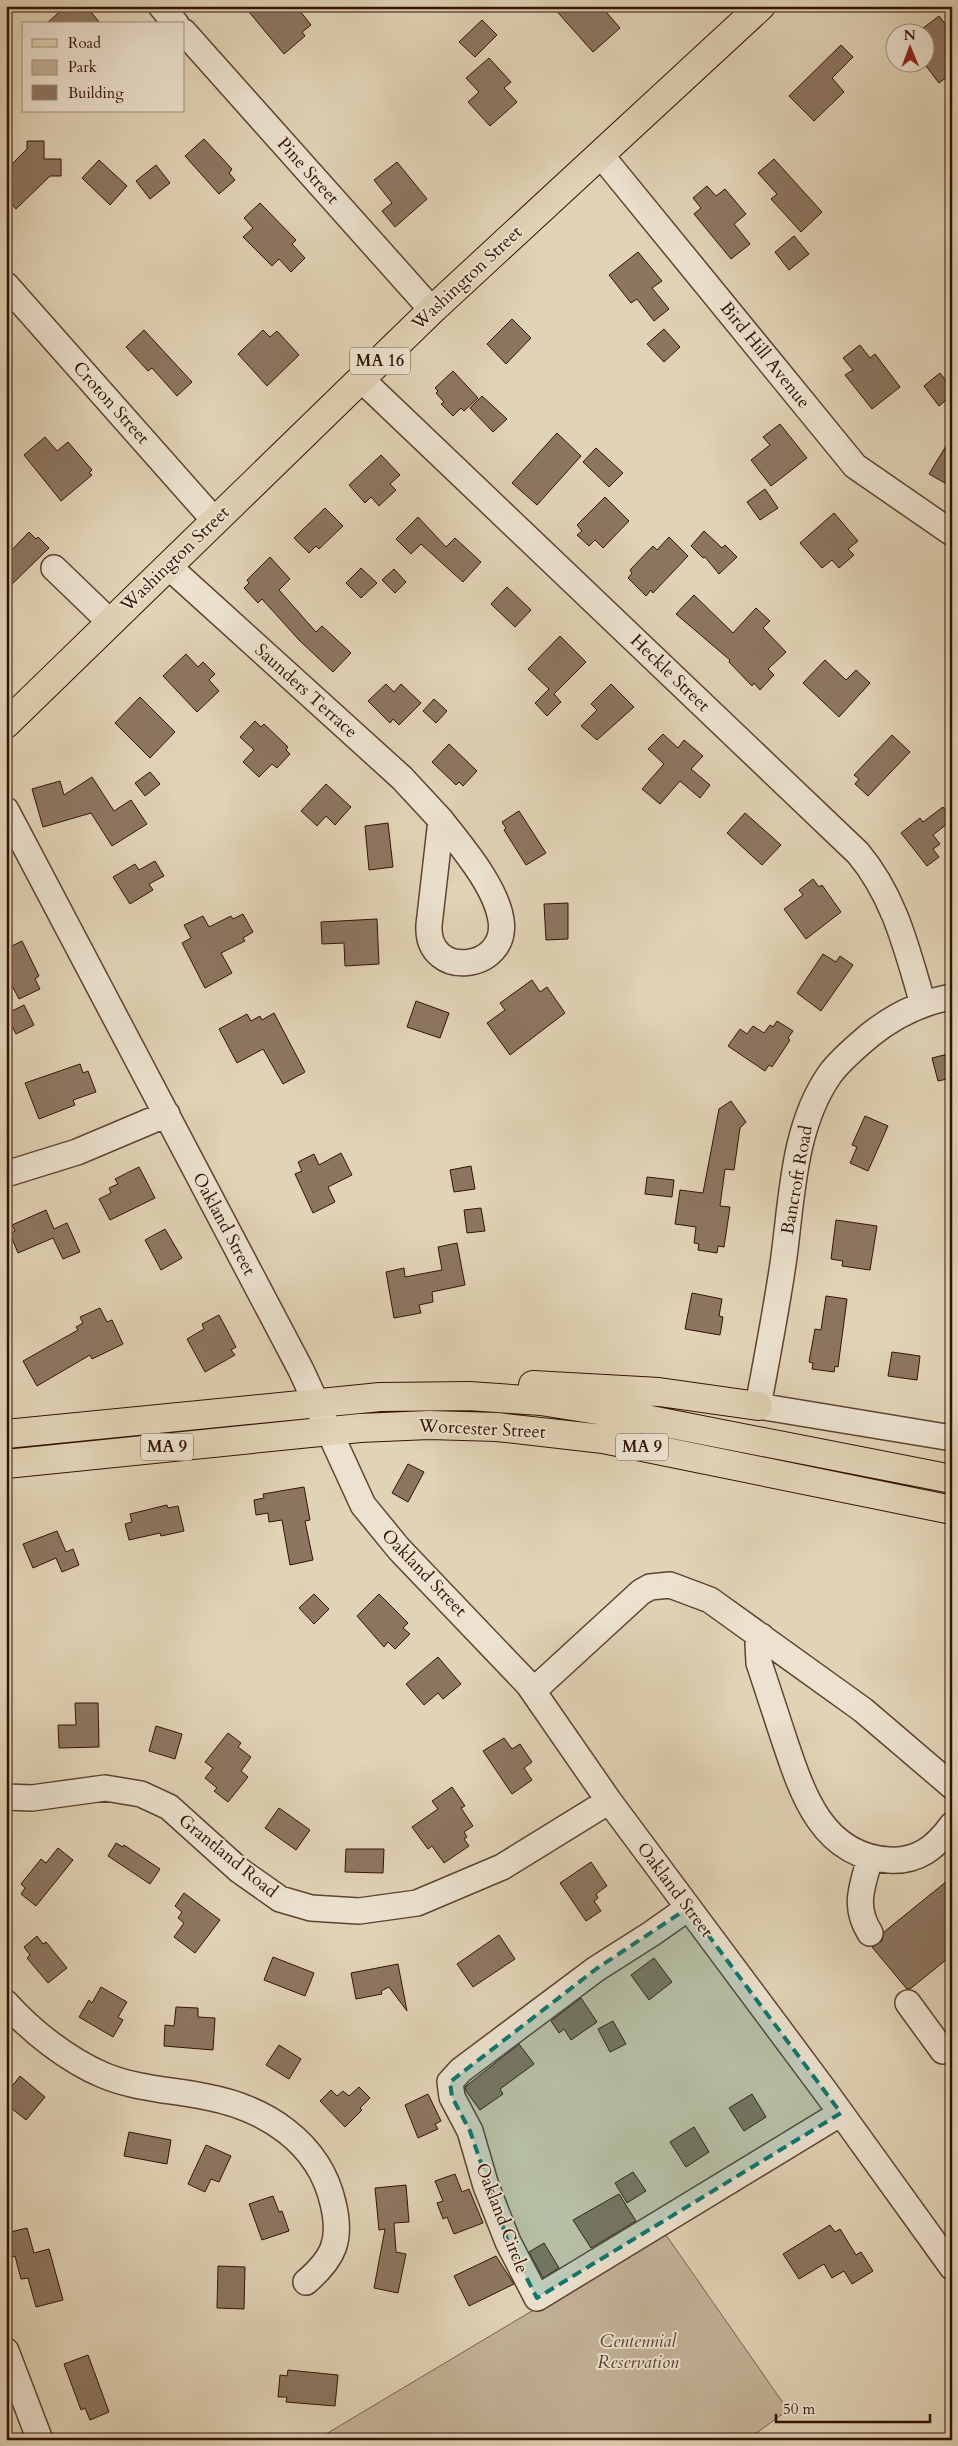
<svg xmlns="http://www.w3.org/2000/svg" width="958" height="2446" viewBox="0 0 958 2446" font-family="Cardo,serif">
	<rect width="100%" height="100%" fill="#e1d3b5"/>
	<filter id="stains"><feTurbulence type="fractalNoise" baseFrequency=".004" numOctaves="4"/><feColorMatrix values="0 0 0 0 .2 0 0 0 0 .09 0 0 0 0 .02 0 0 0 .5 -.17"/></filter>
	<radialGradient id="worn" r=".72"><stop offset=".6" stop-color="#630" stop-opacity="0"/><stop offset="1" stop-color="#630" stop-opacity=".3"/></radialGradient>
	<path fill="#c3b297" stroke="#7b624e" d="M664,2232L788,2410L747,2440H316Z"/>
	<path fill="#8d7661" stroke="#331205" d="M66,6H86L101,24H46Z
		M244,6H296L311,25L302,32L305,36L284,54Z
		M552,6H601L620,28L593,52Z
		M939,16L952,33V73L939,83L923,62H926V32H918Z
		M482,20L497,35L475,57L459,42Z
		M841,45L853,57L832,78L844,92L814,121L789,96Z
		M489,58L511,82L504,88L517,102L490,126L468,102L479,92L466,78Z
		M204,139L232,169L229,173L235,180L219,194L185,156Z
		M27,141H44V159H61V176H50L16,209L6,198V170L27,149Z
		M774,159L822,212L801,232L771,199L777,194L758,173Z
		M99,160L127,186L110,205L82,178Z
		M397,162L427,199L395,227L382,211L392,203L374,180Z
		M156,165L170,183L150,199L136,181Z
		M707,186L716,196L725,189L746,214L734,224L750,244L731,259L694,214L701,208L693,198Z
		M260,203L296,240L292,244L305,258L291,272L279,259L272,266L243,237L253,228L244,218Z
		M794,236L809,254L789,270L775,252Z
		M638,252L662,281L652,288L669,309L654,321L637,299L631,303L609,275Z
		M512,319L531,338L506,364L487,344Z
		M664,329L680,347L664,362L647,344Z
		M144,330L192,382L177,396L152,368L148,371L126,347Z
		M263,330L270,337L277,331L299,355L267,386L238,354Z
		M860,345L870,358L875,354L900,387L872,409L845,375L853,370L843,358Z
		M453,371L478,398L464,411L461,408L453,416L441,404L444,402L436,393L438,391L435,388Z
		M940,373L952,389V395L939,406L924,386Z
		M482,396L507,419L493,432L470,408Z
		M780,424L807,458L771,486L751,460L770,445L763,437Z
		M557,433L581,456L537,505L512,483Z
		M952,436V487L929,474Z
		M45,437L57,451L68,442L92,470L89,473L92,475L61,501L24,455Z
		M596,448L623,473L609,487L583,462Z
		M381,455L400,475L390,484L396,490L379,506L371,497L365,503L349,485Z
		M765,489L778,508L760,520L747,502Z
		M605,497L629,521L603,548L595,540L589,546L577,535L582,531L577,525Z
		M325,508L343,526L319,549L316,546L309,553L294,538Z
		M834,513L858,541L848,549L854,555L839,568L832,560L822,568L800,543Z
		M418,517L446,547L455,538L481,562L463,582L421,544L411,554L396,539Z
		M704,531L722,548L725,545L737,557L719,574L705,557L703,558L691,546Z
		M29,532L36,539L38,537L49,548L6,590V556Z
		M669,537L688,556L653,593L651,590L646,596L628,578L632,573L630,570L653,546L657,550Z
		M270,557L290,579L279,590L316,632L322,626L351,653L333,672L299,640L262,599L258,603L244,588L249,583L247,580Z
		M361,568L377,583L361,598L346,583Z
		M394,569L406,582L395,593L382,580Z
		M507,587L531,610L515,627L491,604Z
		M694,595L733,633L756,608L770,621L763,628L786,652L768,669L774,675L760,690L754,683L752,686L729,662L730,660L676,614Z
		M560,636L586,662L554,694L561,702L547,716L535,703L549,689L528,669Z
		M186,654L198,667L203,662L215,674L209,680L219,691L197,712L163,676Z
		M825,660L846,680L856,670L870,683L839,717L803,683Z
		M386,684L394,692L401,684L421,703L399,725L393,719L390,723L368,701Z
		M611,684L634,707L597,740L581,726L597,710L591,704Z
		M140,697L175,732L150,758L115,723Z
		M434,699L447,711L436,723L423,711Z
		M255,721L261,727L264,724L288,747L286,750L290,754L277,768L272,764L259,777L243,762L254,750L240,737Z
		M663,734L678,748L684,740L703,756L691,769L710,785L700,798L680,781L660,804L642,789L664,764L648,749Z
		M892,735L910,752L868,796L855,784L859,779L854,775Z
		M449,744L477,771L463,786L459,782L456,785L432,762Z
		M150,772L160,784L145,796L135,783Z
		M92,777L114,811L131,800L147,824L112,846L91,813L43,827L32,789L60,781L64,795Z
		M326,784L351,807L335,825L326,816L317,826L301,811Z
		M943,807L952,820L933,835L940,844L933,849L939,857L927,866L901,833L920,818L923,822Z
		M519,811L546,853L526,865L504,830L506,828L502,822Z
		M745,813L781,845L762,865L727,833Z
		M388,823L393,867L369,870L365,826Z
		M155,861L164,876L149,884L153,890L130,904L113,877L135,864L139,870Z
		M813,879L819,887L822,885L841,912L806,939L784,909L803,895L799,890Z
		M568,903V939L546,940L544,904Z
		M243,914L253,932L243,938L245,941L221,953L232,973L205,988L182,943L191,938L184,925L203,916L209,927L231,916L233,919Z
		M377,919L379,964L345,966L344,943L322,944L321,922Z
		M22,941L39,976L35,979L40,989L19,999L6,974V949Z
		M823,954L836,962L840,956L853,965L821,1011L797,993Z
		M532,980L540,992L547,987L565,1013L510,1055L487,1023L505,1010L500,1003Z
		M416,1001L449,1013L440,1038L407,1027Z
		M24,1005L34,1025L16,1034L6,1014Z
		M274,1013L305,1072L283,1084L263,1049L237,1063L219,1029L247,1014L251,1021L260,1016L262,1020Z
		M777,1021L793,1031L788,1038L790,1040L772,1067L769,1065L765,1071L728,1046L740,1029L747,1034L753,1026L764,1033L770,1025L773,1027Z
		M952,1053V1078L938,1081L932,1058Z
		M80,1064L83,1073L88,1071L96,1092L73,1100L75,1105L39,1119L25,1083Z
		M731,1101L746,1122L740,1128L734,1170L725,1169L720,1206L730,1207L724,1247L718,1246L717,1253L698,1250L699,1244L694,1243L696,1227L675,1224L680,1190L703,1193L719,1109Z
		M865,1116L888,1126L868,1171L850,1163L857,1147L852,1145Z
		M341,1153L352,1175L328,1187L335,1202L313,1213L295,1174L302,1171L298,1162L314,1154L319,1165Z
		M471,1166L475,1189L454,1192L450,1170Z
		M139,1167L155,1198L110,1220L99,1199L111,1193L109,1188L118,1184L115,1179Z
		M647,1177L674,1180L672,1197L645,1194Z
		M481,1208L485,1231L467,1233L464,1210Z
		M46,1210L54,1229L67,1223L80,1252L63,1259L53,1238L18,1253L10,1234L15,1231L12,1225Z
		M836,1220L877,1226L870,1270L842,1266L843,1261L831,1259Z
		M165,1229L182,1258L161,1270L145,1240Z
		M457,1243L465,1285L432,1292L433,1302L419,1305L421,1313L394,1318L386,1272L404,1268L405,1277L442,1270L438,1247Z
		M692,1293L722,1299L719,1316L723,1317L720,1335L685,1329Z
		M826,1296L847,1299L838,1367L835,1366L834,1372L812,1369L813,1363L809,1362L815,1329L821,1330Z
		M100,1308L107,1322L112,1320L123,1344L92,1359L90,1355L37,1386L23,1361L78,1330L76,1327L83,1323L80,1317Z
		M219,1315L236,1347L231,1350L235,1355L205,1372L187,1339L204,1329L202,1324Z
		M892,1352L920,1356L917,1380L888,1376Z
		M408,1464L424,1472L408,1502L392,1493Z
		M304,1487L310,1520L305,1521L313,1560L290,1565L282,1520L269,1522L268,1513L256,1515L254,1500L264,1498L263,1494Z
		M167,1505L168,1508L178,1506L184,1531L161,1536L160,1533L129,1540L125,1524L132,1522L130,1514Z
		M57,1531L66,1552L73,1549L79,1565L62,1572L56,1558L33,1568L23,1544Z
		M314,1594L329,1609L314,1624L299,1608Z
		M379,1594L408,1623L403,1628L410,1634L395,1649L388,1642L384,1647L357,1616Z
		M438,1657L461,1684L443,1699L438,1693L424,1705L406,1684Z
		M75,1703H98L99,1747L59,1748L58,1725H76Z
		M156,1726L182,1734L175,1759L149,1751Z
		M228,1733L241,1743L238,1747L251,1757L241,1771L248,1777L228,1802L214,1791L217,1788L205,1778L213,1768L205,1762Z
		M504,1738L512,1749L520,1744L532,1762L524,1768L532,1780L512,1794L483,1751Z
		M452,1787L465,1806L461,1808L473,1826L464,1832L467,1837L464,1839L469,1846L444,1863L432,1846L428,1849L412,1827L438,1809L432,1801Z
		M279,1808L310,1830L296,1850L265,1828Z
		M116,1843L123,1847L124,1845L160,1869L150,1884L108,1856Z
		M58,1848L73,1860L36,1906L21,1894L25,1888L21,1884L41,1859L46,1863Z
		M346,1849H384L383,1873L345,1872Z
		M591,1862L607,1886L596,1894L598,1898L594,1901L601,1911L586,1921L560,1883Z
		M952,1877V1955L910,1989H907L872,1947L882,1941L884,1932Z
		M184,1893L220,1920L195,1953L174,1937L184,1923L178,1918L182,1912L175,1906Z
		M499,1935L515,1959L473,1987L457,1964Z
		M37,1936L43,1944L46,1942L67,1968L48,1983L27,1958L30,1955L24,1947Z
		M273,1957L314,1973L305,1996L264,1980Z
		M654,1958L672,1982L649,2000L631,1975Z
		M398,1964L407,2011L389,1987L381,1991L382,1994L356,1999L351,1973Z
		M101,1987L127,2002L118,2017L123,2020L113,2037L79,2017L89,2000L92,2003Z
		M581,1998L597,2022L571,2040L564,2029L559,2033L551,2021Z
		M176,2007L198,2008V2017L215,2018L213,2050L164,2046L165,2025L174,2026Z
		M613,2021L626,2044L610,2052L598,2029Z
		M519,2044L534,2064L500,2089L503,2094L480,2110L466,2091L465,2087Z
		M279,2045L301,2059L289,2079L266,2065Z
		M20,2076L45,2097L26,2120L6,2104V2094Z
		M359,2087L370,2098L360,2108L362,2110L345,2127L320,2101L331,2090L337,2096L343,2091L349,2096Z
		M428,2094L441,2121L435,2124L438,2129L418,2138L405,2105Z
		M752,2094L766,2117L744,2131L729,2108Z
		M694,2127L709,2152L686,2167L670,2142Z
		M129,2132L171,2140L167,2164L124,2156Z
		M206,2145L231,2156L219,2182L211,2179L205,2192L188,2184Z
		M633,2172L646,2191L627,2203L615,2183Z
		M455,2174L462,2192L469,2189L483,2223L454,2234L447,2217L443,2219L437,2203L443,2201L435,2181Z
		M406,2185L409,2222L394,2223L396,2252L406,2254L398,2293L374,2288L385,2229L379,2230L375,2188Z
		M619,2194L636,2221L591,2248L573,2220Z
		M273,2196L279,2212L282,2211L289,2231L262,2240L249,2204Z
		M830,2225L835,2232L840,2229L856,2255L861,2252L873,2271L852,2284L844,2271L832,2278L824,2264L799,2279L783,2254Z
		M27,2228L34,2253L49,2249L63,2300L36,2307L28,2278L21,2279L15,2256L10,2258L6,2233Z
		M544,2243L559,2268L543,2278L529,2252Z
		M496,2256L514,2284L469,2306L454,2276Z
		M218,2266L245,2267L244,2309L217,2308Z
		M88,2355L109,2412L90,2420L85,2408L81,2410L64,2364Z
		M288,2370L338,2375L335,2406L286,2402L287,2397H278L280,2375L287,2376Z"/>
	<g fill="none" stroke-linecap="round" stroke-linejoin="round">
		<g stroke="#5e4231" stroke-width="28">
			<path id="minor" d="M161,6L176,24
				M184,32L432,310
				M600,154L855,466L952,533
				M6,285L215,521
				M361,379L858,853C895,897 907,950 923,1004
				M168,566L402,778L441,820L429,925C426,981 509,971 501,920C496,886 461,846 441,820
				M54,568L110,622
				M6,810L301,1370L363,1505L399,1549L528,1684L609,1801L825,2091L952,2267
				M952,997C921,1002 895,1015 870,1035C856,1047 841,1059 830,1074C792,1128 792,1202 783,1264C776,1311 767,1358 758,1406L952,1438
				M6,1174L77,1152L167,1114
				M761,1636L758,1643L759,1663C767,1688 776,1714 784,1739C802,1793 822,1856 889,1860C918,1862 936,1847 952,1825
				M533,1691L641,1592L650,1587L670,1585L710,1600L863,1710L952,1786
				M6,1797L32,1798L105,1788L141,1794L169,1807L239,1870L280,1899L311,1908L359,1911L417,1903L502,1867L609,1801
				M870,1858C862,1887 853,1906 870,1933
				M688,1908L651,1934L596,1969L461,2070L450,2082L452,2097L470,2131L486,2186L508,2242L537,2298L841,2113
				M6,2003C32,2032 68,2060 103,2075C136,2089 173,2090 207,2097C265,2108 319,2142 333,2203C342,2240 334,2258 306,2282
				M908,2003L943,2051
				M6,2351L40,2440"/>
		</g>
		<g stroke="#331205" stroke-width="30">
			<path id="major" d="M6,724L432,310L761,6"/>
		</g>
		<g stroke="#331205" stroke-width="30">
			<path id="highway" d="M533,1385L659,1392L758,1406
				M6,1434L380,1397L469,1396L541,1401L610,1412L952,1479
				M6,1464L360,1428L429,1425L497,1427L603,1439L952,1510"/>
		</g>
		<use href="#minor" stroke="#ece2cf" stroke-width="25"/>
		<use href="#major" stroke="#e1d3b5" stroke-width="28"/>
		<use href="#highway" stroke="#e1d3b5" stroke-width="28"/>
	</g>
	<path fill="#0f766e" fill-opacity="0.2" stroke="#0f766e" stroke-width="4" stroke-dasharray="10 6" stroke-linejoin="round" d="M688,1908L841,2113L537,2298L508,2242L470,2131L452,2097L450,2082L596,1969Z"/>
	<g text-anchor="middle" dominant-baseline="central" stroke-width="4" stroke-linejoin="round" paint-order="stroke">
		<g fill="#ece2cf" stroke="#6a5042" stroke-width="1">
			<rect x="350" y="347.5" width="60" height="27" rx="4"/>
			<rect x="141" y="1433.5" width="52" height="27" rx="4"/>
			<rect x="616" y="1433.5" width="52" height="27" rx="4"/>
		</g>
		<g font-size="16" font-weight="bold" fill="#331205">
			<text x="380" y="361">MA 16</text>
			<text x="167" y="1447">MA 9</text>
			<text x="642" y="1447">MA 9</text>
		</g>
		<g font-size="18" fill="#331205" stroke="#ece2cf">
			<text transform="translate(308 171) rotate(48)">Pine Street</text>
			<text transform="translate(467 278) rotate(-43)">Washington Street</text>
			<text transform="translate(765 355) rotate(51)">Bird Hill Avenue</text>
			<text transform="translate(111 403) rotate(48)">Croton Street</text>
			<text transform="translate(175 559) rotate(-44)">Washington Street</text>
			<text transform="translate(670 673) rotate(44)">Heckle Street</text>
			<text transform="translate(306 691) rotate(42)">Saunders Terrace</text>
			<text transform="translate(797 1180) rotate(-80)">Bancroft Road</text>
			<text transform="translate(224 1224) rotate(62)">Oakland Street</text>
			<text transform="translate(482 1429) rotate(3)">Worcester Street</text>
			<text transform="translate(424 1573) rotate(46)">Oakland Street</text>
			<text transform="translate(228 1856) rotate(39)">Grantland Road</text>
			<text transform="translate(675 1890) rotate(53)">Oakland Street</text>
			<text transform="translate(502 2218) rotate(69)">Oakland Circle</text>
		</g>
		<g font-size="18" font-style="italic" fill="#5e4231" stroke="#ece2cf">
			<text x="638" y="2341">Centennial<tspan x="638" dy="21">Reservation</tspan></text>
		</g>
	</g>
	<rect width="958" height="2446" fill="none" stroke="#e1d3b5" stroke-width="25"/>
	<rect x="8" y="8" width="943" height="2431" fill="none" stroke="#331205" stroke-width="2.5"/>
	<rect x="12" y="12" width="933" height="2421" fill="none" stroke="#331205"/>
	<rect x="22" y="22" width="162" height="90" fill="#ece2cf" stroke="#a28f7e"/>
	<rect x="32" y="39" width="25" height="8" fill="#e1d3b5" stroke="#a28f7e"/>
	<text x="68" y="48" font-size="15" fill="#331205">Road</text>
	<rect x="32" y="60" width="25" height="15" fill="#c3b297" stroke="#a28f7e"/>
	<text x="68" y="72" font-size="15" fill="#331205">Park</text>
	<rect x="32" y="85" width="25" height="15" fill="#8d7661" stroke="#a28f7e"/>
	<text x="68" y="98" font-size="15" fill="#331205">Building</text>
	<g transform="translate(910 48) rotate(359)"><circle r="24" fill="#ece2cf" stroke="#a28f7e"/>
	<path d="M0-4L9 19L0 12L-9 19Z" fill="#8f2418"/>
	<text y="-8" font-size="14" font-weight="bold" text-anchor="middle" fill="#331205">N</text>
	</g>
	<path d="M776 2414v8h154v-8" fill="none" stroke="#331205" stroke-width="2.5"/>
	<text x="783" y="2414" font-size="15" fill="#331205" stroke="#ece2cf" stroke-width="4" paint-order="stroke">50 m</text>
	<rect width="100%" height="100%" filter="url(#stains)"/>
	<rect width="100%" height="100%" fill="url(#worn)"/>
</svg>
